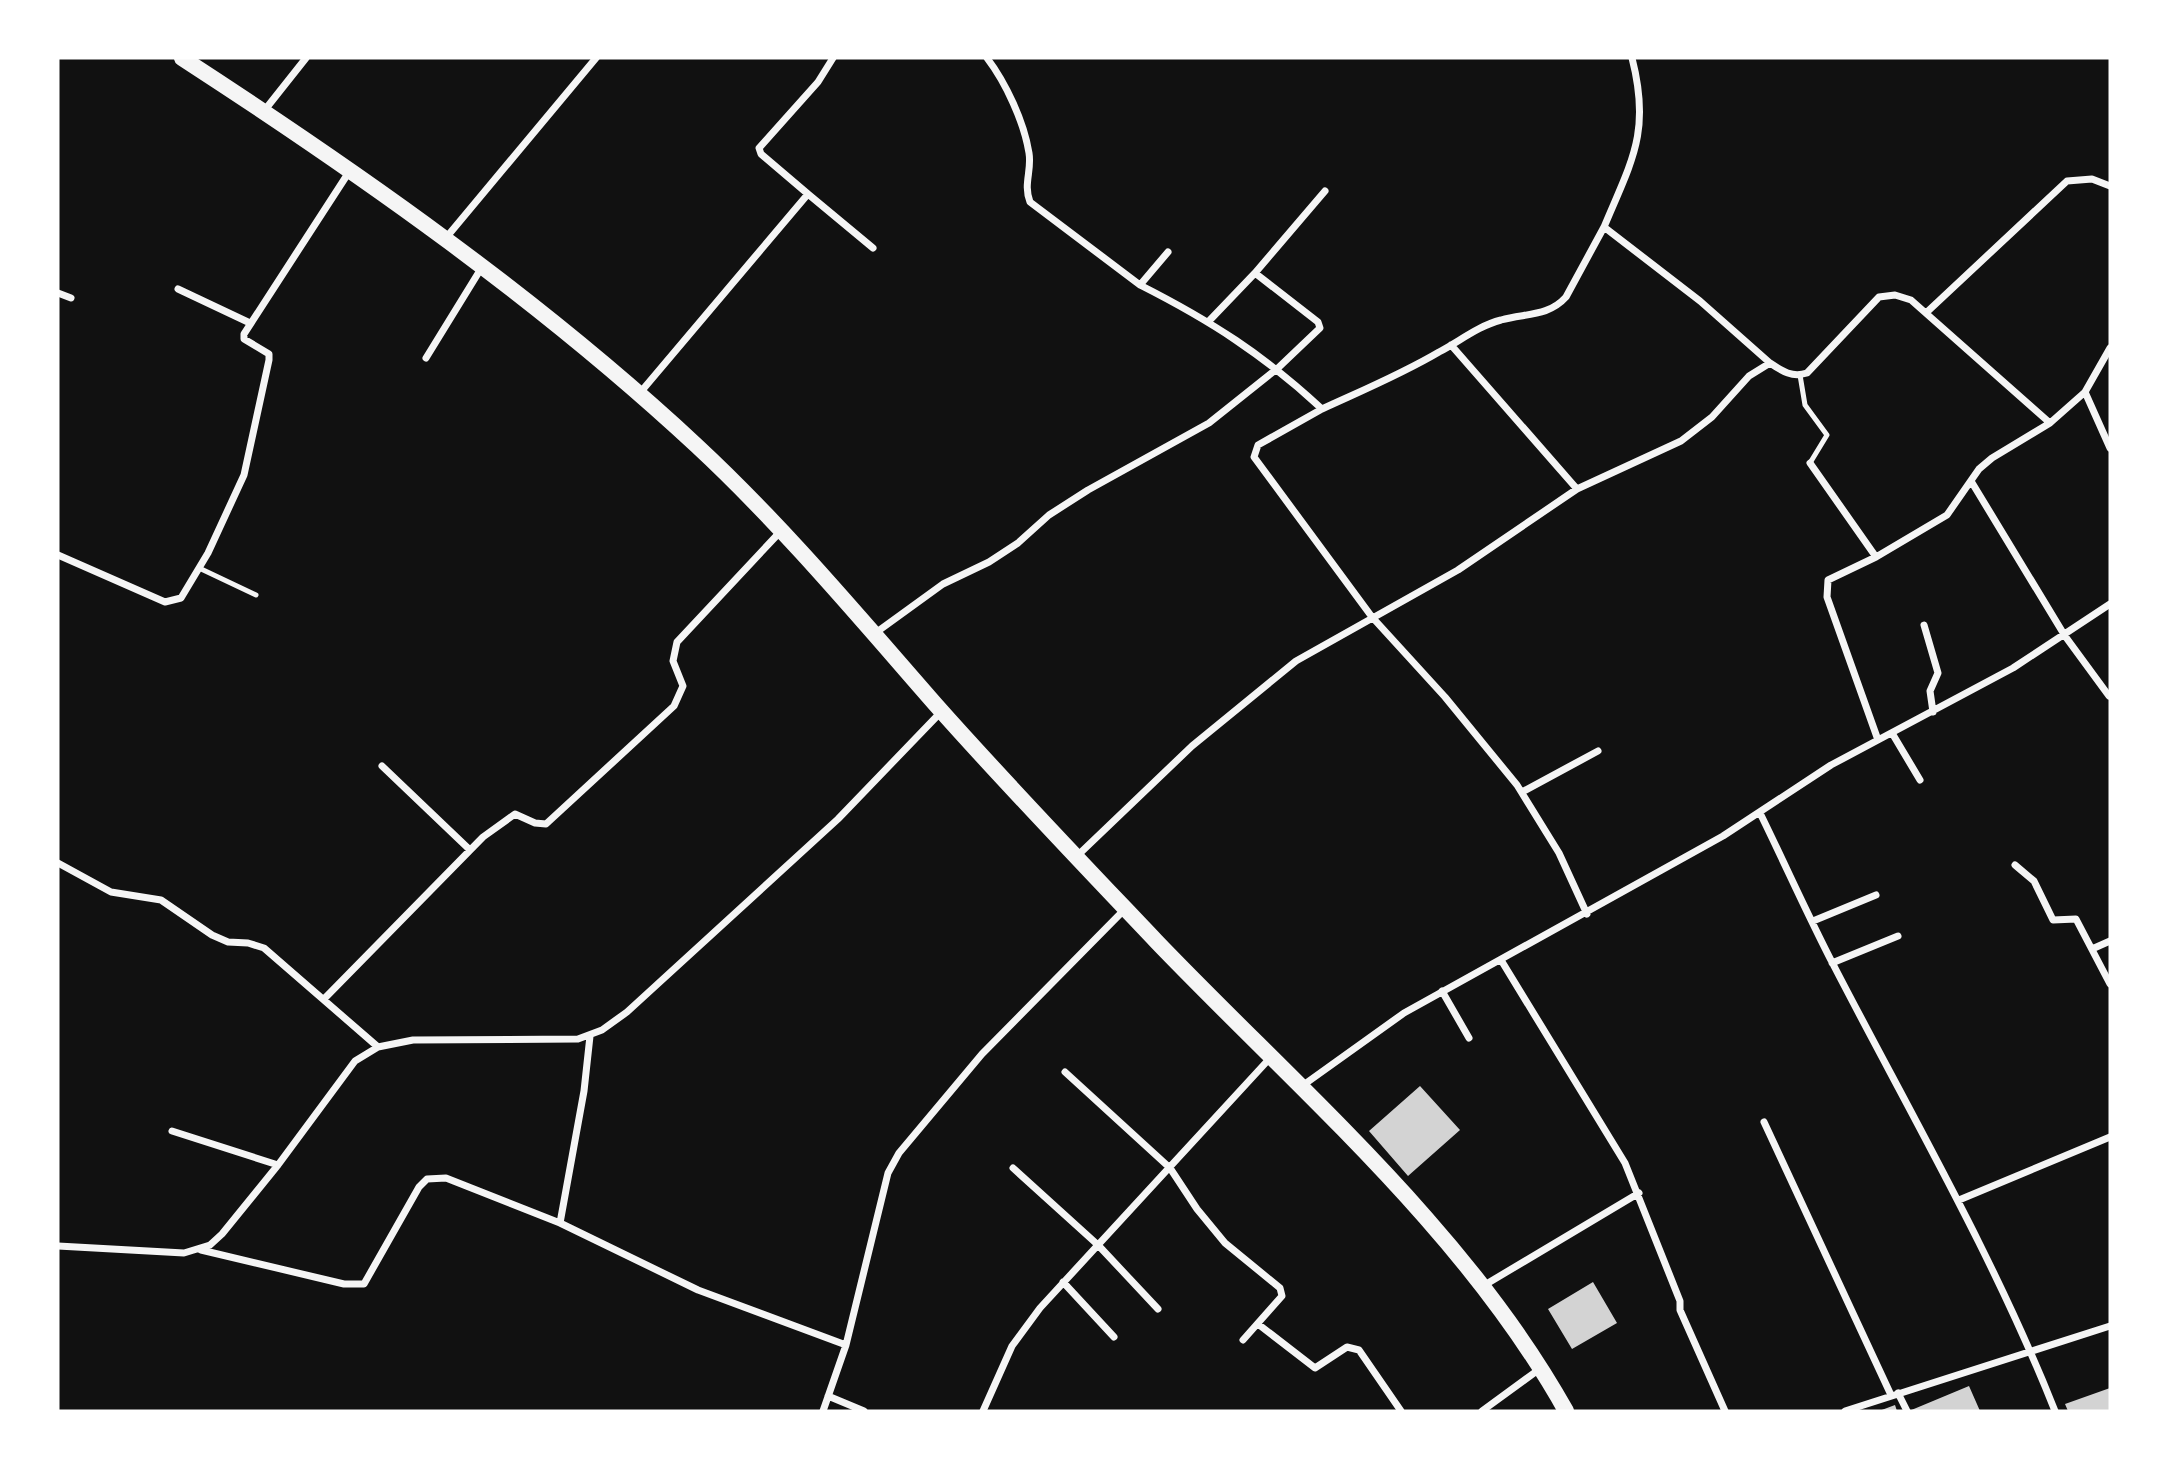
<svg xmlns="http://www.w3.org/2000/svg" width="2168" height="1469" viewBox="0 0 2168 1469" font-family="'PT Sans Narrow',sans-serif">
	<rect width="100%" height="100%" fill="#111"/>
	<path fill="#d3d3d3" d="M1420,1086L1460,1130L1408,1176L1369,1131Z
		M1593,1282L1617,1323L1572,1349L1548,1309Z
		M1969,1386L1980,1411H1909Z
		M2110,1388V1411H2068L2065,1404Z
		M1895,1405L1897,1411H1879Z"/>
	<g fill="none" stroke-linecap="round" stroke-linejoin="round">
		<path stroke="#f5f5f5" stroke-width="5" d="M1800,375L1805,405L1827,435L1810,463
			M199,568L256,595"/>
		<path stroke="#f5f5f5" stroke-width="7" d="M987,58C1006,83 1024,122 1029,153C1032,171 1023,184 1030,202L1140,285
			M264,111L306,58
			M808,194L873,248
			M1604,227C1632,160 1651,132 1632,58
			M445,239L596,58
			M1168,252L1140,285C1211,321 1264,355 1322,409L1258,445L1254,457L1372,617L1445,697L1517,785L1559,853L1587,914
			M1255,273L1325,191
			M178,289L250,323
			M58,293L71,298
			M1927,312L2067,181L2092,179L2110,186
			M1451,345L1577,489
			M426,358L482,267
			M2085,392L2110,348
			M639,394L808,194L761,154L759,148L818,82L833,58
			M1322,409C1361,391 1402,374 1439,352C1460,341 1478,326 1501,320C1525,313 1548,317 1566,297L1604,227L1700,301L1770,363
			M1810,463L1876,557
			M1971,481L2065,636L2109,696
			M58,555L165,602L181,598L208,553L244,475L269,360V354L244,339V334L349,172
			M1924,625L1938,673L1930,691L1933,712
			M874,634L943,584L989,562L1018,543L1049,515L1088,490L1209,423L1278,368L1320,328L1318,322L1255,273L1209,321
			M1892,733L1920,780
			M1878,740L1827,597L1828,580L1876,557L1947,515L1979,469L1992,458L2050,423
			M382,766L470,850
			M1522,792L1598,751
			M1760,813C1785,864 1808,916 1834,966C1910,1113 1994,1257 2055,1411
			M1076,857L1192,746L1296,661L1458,570L1577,489L1681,441L1712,417L1749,376L1770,363C1782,371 1792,378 1807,373L1879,297L1895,295L1911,300L2050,423L2085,392L2110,448
			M58,863L111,892L161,900L212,935L228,942L248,943L264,948L378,1047
			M2015,865L2034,881L2053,920L2076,919L2110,984
			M1813,921L1876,895
			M2092,949L2110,941
			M1501,960L1625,1163L1680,1301V1310L1725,1411
			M1832,963L1898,936
			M1442,991L1469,1038
			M324,999L483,837L515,814L535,823L546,824L674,706L683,686L673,661L677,642L780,532
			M1065,1072L1170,1168L1197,1209L1225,1243L1280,1288L1282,1296L1243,1340
			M1302,1086L1404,1013L1723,836L1831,765L2013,668L2110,604
			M1764,1122L1891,1395
			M172,1131L278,1165
			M1013,1168L1098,1245L1158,1309
			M1959,1200L2110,1137
			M560,1223L584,1091L590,1036
			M58,1246L184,1253L210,1245L222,1234L278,1165L355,1061L378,1047L413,1040L578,1039L602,1030L627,1012L838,819L941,712
			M201,1250L344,1284H364L419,1187L427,1179L446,1178L560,1223L698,1290L846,1345
			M1063,1282L1114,1337
			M1483,1286L1639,1193
			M1258,1324L1315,1368L1347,1347L1359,1350L1401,1411
			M1898,1393L1907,1411
			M828,1396L864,1411
			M823,1411L846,1345L888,1173L899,1153L982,1054L1125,909
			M983,1411L1012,1346L1040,1308L1271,1057
			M1482,1411L1541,1368
			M1845,1411L2110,1326"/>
		<path stroke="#f5f5f5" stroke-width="16" d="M182,58C362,175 540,300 697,446C783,526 859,617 936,705C1007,785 1082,863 1156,941C1298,1089 1465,1230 1566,1411"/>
	</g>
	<rect width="2168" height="1469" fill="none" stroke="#ffffff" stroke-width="119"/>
</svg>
